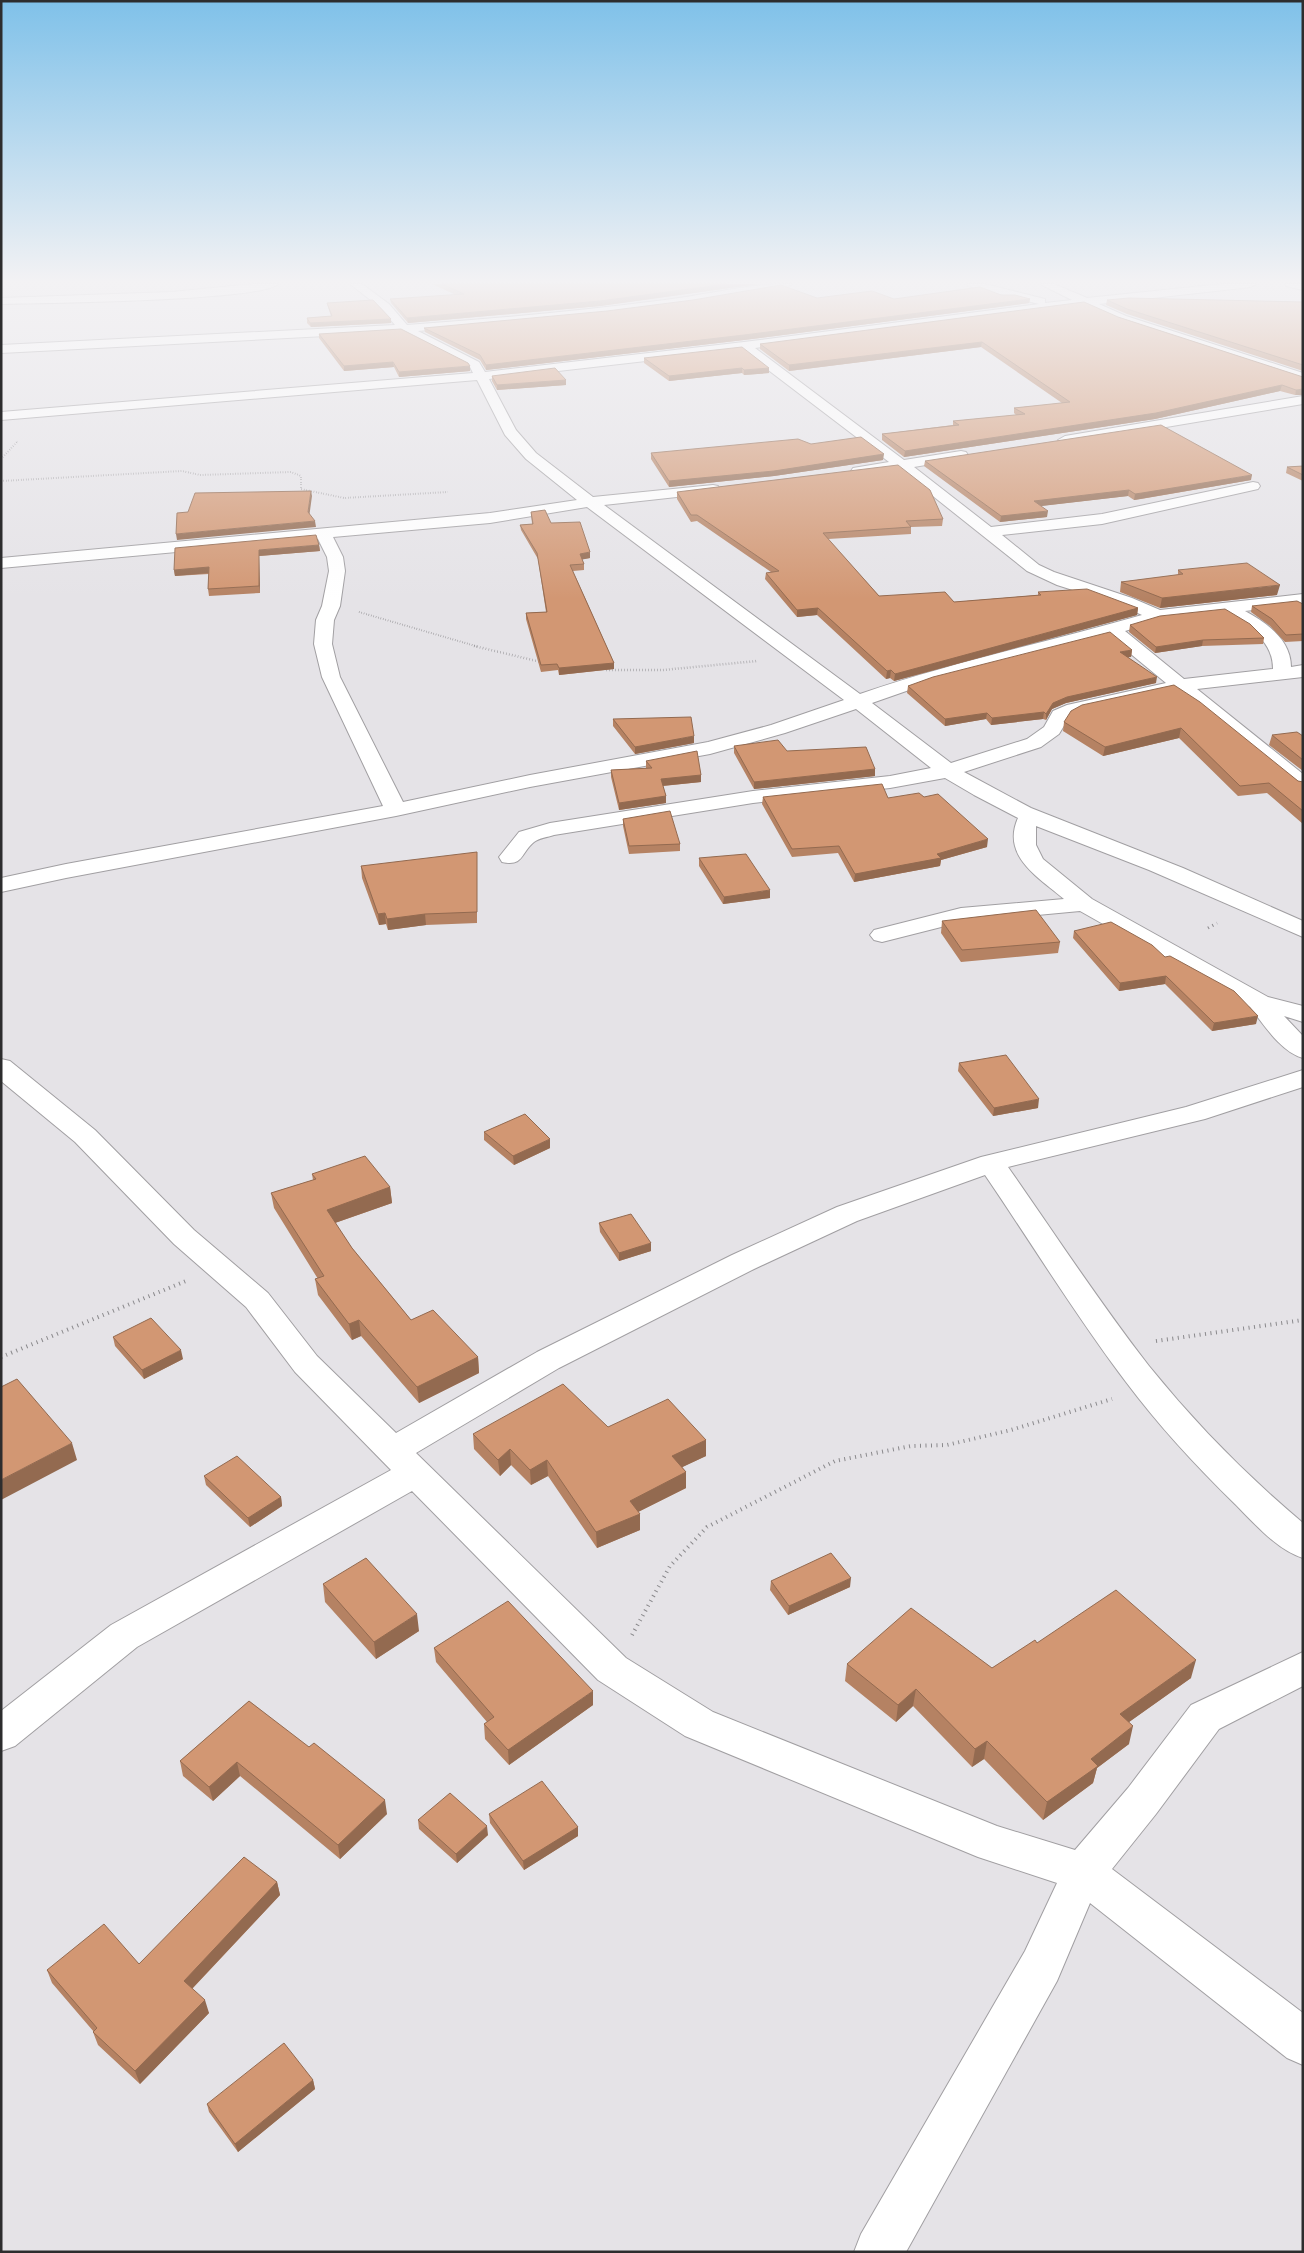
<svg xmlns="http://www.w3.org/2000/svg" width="1304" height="2253" viewBox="0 0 1304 2253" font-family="'Nunito Sans',sans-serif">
	<rect width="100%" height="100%" fill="#e5e3e7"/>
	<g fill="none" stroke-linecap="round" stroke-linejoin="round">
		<g stroke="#a19fa2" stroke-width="2">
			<path id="street" d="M253,284H278C261,301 39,303 1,304V298L172,292Z
				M350,284H362L389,304L407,325C493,319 579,311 665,300C707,295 750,283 792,284L787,287L693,303L607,314L418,331L479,362L485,372L744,342L1039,304L968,286L967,284H985L1045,299V303L1072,300L1040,284H1054L1087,298L1222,284H1256L1251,287L1099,304L1126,316L1303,373V381L1118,320L1084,305L755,348L904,460L961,451L966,452L968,455L966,458L914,467L991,527L1102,514L1253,482L1258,483L1260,486L1258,489L1102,524L1002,535L1039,565L1054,572L1132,598L1160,610L1303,594V604L1245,611C1267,623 1291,640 1291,667L1303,665V677L1197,689L1303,774V791L1296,789L1177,691L1080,713L1068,719L1059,734L1041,747L964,772L1031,808L1183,868L1303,921V937L1149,870L1036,826V845L1043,859L1092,899L1268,997L1303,1006V1022L1284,1016L1303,1036V1058C1281,1052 1264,1025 1250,1007L1080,911L961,922L882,942L874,940L870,935L874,930L961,908L1064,899C1038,877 1001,856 1018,818L974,795L945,778L890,788L753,803L554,835C548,837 539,838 534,842C521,852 524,867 502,862L499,857L519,832L550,823L753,791L890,776L931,768L856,709L785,733L710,754L530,787L396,816L66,878L1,892V878L66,864L383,806L322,677L314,644L316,620L322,606L329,571L327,557L318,539L1,568V558L490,513L577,500L526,459L505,435L477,380L1,420V412L473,373L470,367L402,332L1,353V345L395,325L381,308ZM742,350L889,462L853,468L851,471L853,474L858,475L899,469L1027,571L1057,585L1120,605L1142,615C1048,642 953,662 860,694L604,505L713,493L718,492L720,489L718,486L713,485L593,497L536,453L516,430L489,379ZM587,507L844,700L771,725L708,742L530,775L403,802L340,677L332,644L334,620L340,606L345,571L343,557L333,537L490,523ZM1224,613C1247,626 1273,639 1273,669L1184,679L1125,631L1159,621ZM1109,636L1166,683L1067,705L1053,711L1044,727L1027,739L951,763L872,703L932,682Z
				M1285,284H1303V290L1286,286Z
				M1303,396V404L1065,444L1058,440L1065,436Z
				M1,1059L10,1061L95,1130L194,1230L268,1293L317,1356L396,1433L537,1352L732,1255L837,1207L981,1157L1186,1107L1303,1070V1087L1205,1119L1008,1167C1055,1234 1099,1302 1149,1366C1195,1423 1247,1476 1303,1523V1558C1277,1550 1254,1523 1235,1504C1196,1466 1159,1426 1126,1382C1076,1316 1032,1244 985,1175L857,1221L754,1269L559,1368L416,1453L626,1658L713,1712L997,1826L1075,1850L1128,1788L1191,1705L1303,1652V1686L1219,1729L1156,1814L1112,1869L1303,2013V2065L1287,2058L1090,1903L1057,1981L906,2252H854L861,2234L1025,1951L1057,1883L978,1857L685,1736L598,1680L412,1491L137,1647L15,1746L1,1751V1711L111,1625L391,1470L295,1372L246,1307L174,1244L75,1142L1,1081Z"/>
		</g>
		<path stroke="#8a898c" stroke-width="1" stroke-dasharray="0.5 2" stroke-linecap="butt" d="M16,443L18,441"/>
		<path stroke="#8a898c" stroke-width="2" stroke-dasharray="0.5 2" stroke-linecap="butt" d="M1,459L17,442
			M1,481L182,471L200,475L291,472L301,476V489L344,498L448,492
			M359,612L479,647"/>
		<path stroke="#8a898c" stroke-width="2.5" stroke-dasharray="0.5 2.5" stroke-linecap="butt" d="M474,646L541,662
			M606,670H663L757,661"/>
		<path stroke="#8a898c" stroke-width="3" stroke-dasharray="1 4" stroke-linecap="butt" d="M1208,928L1217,923"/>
		<path stroke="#8a898c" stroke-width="4" stroke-dasharray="1 4.5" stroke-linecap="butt" d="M1156,1341L1303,1320
			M1,1357L186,1281
			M632,1635L670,1566L707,1527L835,1461L911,1446L947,1445L1011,1430L1112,1399"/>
		<use href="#street" fill="#fff" fill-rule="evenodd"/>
	</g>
	<path fill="#b58263" d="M432,284H758L600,306L408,323L391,303L390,299L456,295Z
		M1001,295L1030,299L1029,303L744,340L486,370L480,360L425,332L424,328L817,298L894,299Z
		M1107,300L1303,302V371L1127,314L1106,305Z
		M327,303L391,319V323L311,327L307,323V318L331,316L328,307Z
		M1118,317L1303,377L1295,395L1280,391L1155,419L904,457L882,440V434L953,425V421L1016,415L1014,413V408L1062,403L981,347L789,371L760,349V344Z
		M319,334L470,371L399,377L394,367L344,371L319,338Z
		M644,358L769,368V373L744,375L742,373L669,381L644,363Z
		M492,376L566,380V385L497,390L492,381Z
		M811,444L883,460L774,476L669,487L651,459V453Z
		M925,461L1251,480L1141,499L1134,500L1128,496L1040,506L1047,517L1000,522L924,466Z
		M1303,466V481L1286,473L1287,467Z
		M677,492L943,519L942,526L911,527V534L828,539L879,596L954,602L1038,595V592L1138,608L1137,615L894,681L890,678L886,679L817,615L797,617L765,579L766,573L771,572L697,521L691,522L677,499Z
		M531,512L551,523L590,558L582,559L584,564V570L573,571L614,663V669L559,675L558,670L541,672L526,619V613L546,612L538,559L521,530L520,525L532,524Z
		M319,545L320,551L259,556L260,593L209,596L208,589L209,574L175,576L174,570Z
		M1178,570L1277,595L1160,608L1120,592L1121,582L1178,575Z
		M1303,604V641L1285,642L1270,626L1251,612L1252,606Z
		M1130,625L1264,638L1263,644L1202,646L1155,653L1129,632Z
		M1132,650L1131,657H1128L1156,683L1066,703L1052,709L1046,720L1043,719L991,725L986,719L945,726L907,693L908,686Z
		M1174,685L1298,781L1303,782V824L1267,793L1238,796L1179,738L1103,756L1063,731L1064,722Z
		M613,719L694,743L635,754L613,726Z
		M1272,735L1303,736V771L1269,745Z
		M734,746L787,751L875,769V776L754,789L734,753Z
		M646,761L701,775V782L663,786L666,796V803L619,810L611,777V770L646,768Z
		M763,797L888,798L987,847L941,860L940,866L854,882L838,853L792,857L762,804Z
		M623,819L680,844V851L629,854L623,826Z
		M699,858L770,898L723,904L699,866Z
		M477,864V923L426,925L388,930L386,924L379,925L362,878L361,866Z
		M942,921L1060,942L1058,953L961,962L941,933Z
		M1074,931L1165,957L1256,1024L1212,1031L1165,984L1119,991L1073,938Z
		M959,1063L1038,1108L993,1116L958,1071Z
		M484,1132L550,1148L514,1165L484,1140Z
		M312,1174L390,1187L392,1203L335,1223L352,1248L411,1320L478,1357L479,1373L419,1403L361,1336L352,1340L318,1295L315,1279H318L274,1208L271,1193L313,1180Z
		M599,1223L651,1251L619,1261L600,1232Z
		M113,1337L183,1359L144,1379L115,1346Z
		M608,1427L706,1440V1456L682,1467L686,1472V1488L638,1512L640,1530L597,1548L548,1476L531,1485L511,1465L500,1476L474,1449L473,1434Z
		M204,1476L281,1497L282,1506L250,1527L206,1485Z
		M771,1581L850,1587L788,1615L770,1590Z
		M323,1584L419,1631L376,1659L325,1602Z
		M1037,1643L1191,1678L1129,1722V1744L1097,1768L1093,1783L1043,1820L984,1759L972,1767L913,1706L896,1722L845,1681L847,1664L992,1668Z
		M434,1648L593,1705L509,1765L485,1739L484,1724L487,1722L436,1662Z
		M249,1701L387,1814L340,1859L240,1776L213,1801L183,1776L180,1761Z
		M489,1814L578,1827V1836L524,1870L490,1823Z
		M418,1820L488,1835L457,1863L419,1829Z
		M277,1882L280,1895L192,1989L209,2013L140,2084L98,2045L93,2032H94L52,1983L47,1970L139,1964Z
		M313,2080L315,2089L238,2152L209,2112L207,2104Z"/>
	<path fill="#936a50" d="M727,284H758L600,306L408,323L407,318Z
		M1030,299L1029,303L744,340L486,370V365Z
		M391,319V323L311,327L310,323Z
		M982,342L981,347L789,371V365Z
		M393,362L394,367L344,371V366Z
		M470,366V371L399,377V372Z
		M742,368V373L669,381V376Z
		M769,368V373L744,375V370Z
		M566,380V385L497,390V385Z
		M1282,385L1280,391L1155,419L904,457L905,451Z
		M1303,389V395H1295L1296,390Z
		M884,454L883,460L774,476L669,487V481Z
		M1252,475L1251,480L1134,500L1135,494Z
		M1129,490L1128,496L1033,507L1034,501Z
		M311,491L312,496L309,518L308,512Z
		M1048,511L1047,517L1000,522L1001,516Z
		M315,521L316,527L177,540L176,534Z
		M319,545L320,551L259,556L260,593L259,586V550Z
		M590,552V558L580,560V554Z
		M209,567L210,573L175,576L174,570Z
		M1280,585L1277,595L1160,608L1162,598Z
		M818,608L817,615L797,617V610Z
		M1138,608L1137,615L894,681L895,674Z
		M1203,640L1202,646L1155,653L1156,647Z
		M1132,650L1131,657L1119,658L1120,652Z
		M614,663V669L559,675V668Z
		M891,670L890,678L886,679L887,671Z
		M1157,677L1156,683L1066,703L1052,709L1046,720V714L1053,703L1067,697Z
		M1044,712L1043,719L991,725L992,718Z
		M987,713L986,719L945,726V719Z
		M1181,728L1179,738L1103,756L1105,747Z
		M694,736V743L635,754V747Z
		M875,769V776L754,789V782Z
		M701,775V782L661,786V779Z
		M666,796V803L619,810V803Z
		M988,839L987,847L941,860L940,866L854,882L855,874L937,854Z
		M770,890V898L723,904L724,897Z
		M385,913L386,924L379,925L378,914Z
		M425,914L426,925L388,930L387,919Z
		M1166,976L1165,984L1119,991L1120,983Z
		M1258,1016L1256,1024L1212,1031L1214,1023Z
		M1039,1099L1038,1108L993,1116L994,1108Z
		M550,1139V1148L514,1165L513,1156Z
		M390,1187L392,1203L329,1225L327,1210Z
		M651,1243V1251L619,1261V1253Z
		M359,1320L361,1336L352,1340L349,1324Z
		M181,1350L183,1359L144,1379L142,1370Z
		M478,1357L479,1373L419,1403L417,1387Z
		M706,1440V1456L672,1472V1456Z
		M72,1443L77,1460L1,1500V1480Z
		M510,1449L511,1465L500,1476L498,1460Z
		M547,1460L548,1476L531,1485L530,1470Z
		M686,1472V1488L630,1516V1501Z
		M281,1497L282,1506L250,1527L248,1518Z
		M640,1514V1530L597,1548L596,1532Z
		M851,1578L850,1587L788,1615L789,1606Z
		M417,1614L419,1631L376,1659L374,1642Z
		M1196,1660L1191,1678L1115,1732L1120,1714Z
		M916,1689L913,1706L896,1722L898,1705Z
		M593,1691V1705L509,1765L508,1750Z
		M1133,1726L1129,1744L1097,1768L1093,1783L1043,1820L1047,1802L1091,1759Z
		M987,1741L984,1759L972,1767L975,1749Z
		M237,1762L240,1776L213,1801L209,1787Z
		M385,1800L387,1814L340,1859L338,1845Z
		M487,1826L488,1835L457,1863L456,1854Z
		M578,1827V1836L524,1870L523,1861Z
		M277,1882L280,1895L187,1994L184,1981Z
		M205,2000L209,2013L140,2084L135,2071Z
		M313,2080L315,2089L238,2152L235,2144Z"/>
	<path fill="#d29773" stroke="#936a50" d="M442,284H727L600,301L407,318L390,299L464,294Z
		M781,285L817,298L872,291L894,299L980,287L1001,295H1015L1030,299L744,335L486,365L480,355L424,328L607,311L693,300Z
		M1129,298L1303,302V365L1127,309L1107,300Z
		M373,300L391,319L310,323L307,318L332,316L327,303Z
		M1084,302L1118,317L1303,377V389L1296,390L1282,385L1156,413L905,451L882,434L959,425L953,421L1025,414L1014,408L1070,402L982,342L789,365L760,344Z
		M401,329L468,363L470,366L399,372L393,362L344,366L319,334Z
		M742,347L769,368L744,370L742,368L669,376L644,358Z
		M555,368L566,380L497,385L492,376Z
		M1161,425L1252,475L1142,493L1135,494L1129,490L1034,501L1048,511L1001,516L925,461Z
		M861,437L884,454L774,471L669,481L651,453L798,439L811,444Z
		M898,465L930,490L943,519L906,521L911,527L823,533L879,596L945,592L954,602L1041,595L1038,592L1087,589L1138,608L895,674L891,670L887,671L818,608L797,610L766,573L779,571L697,515H691L677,492Z
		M1303,466V475L1287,467Z
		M311,491L308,512L315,521L176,534L177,513L188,512L195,493Z
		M545,510L551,523L580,522L590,552L580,554L584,564L570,565L614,663L559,668L557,664L541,665L526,613L547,612L537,553L520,525L533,524L531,512Z
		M316,535L319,545L259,550V586L208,589L209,567L174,570L175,548Z
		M1247,563L1280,585L1162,598L1121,582L1183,574L1178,570Z
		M1297,601L1303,604V634L1286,635L1272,619L1252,606Z
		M1225,609L1250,624L1264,638L1203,640L1156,647L1130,625L1160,616Z
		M1110,632L1132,650L1120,652L1157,677L1067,697L1053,703L1046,714L1044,712L992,718L987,713L945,719L908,686L933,677Z
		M1174,685L1200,702L1298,781L1303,782V811L1269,783L1240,786L1181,728L1105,747L1064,722L1071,711L1082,705Z
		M691,717L694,736L635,747L613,719Z
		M1297,732L1303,736V760L1272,735Z
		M778,740L787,751L866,747L875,769L754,782L734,746Z
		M697,751L701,775L661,779L666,796L619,803L611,770L652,768L646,761Z
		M882,784L888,798L919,793L924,797L938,794L988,839L937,854L941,858L855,874L839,846L792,849L763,797Z
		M670,811L680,844L629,846L623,819Z
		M477,852V912L425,914L387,919L385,913L378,914L361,866Z
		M746,854L770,890L724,897L699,858Z
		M1036,910L1060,942L962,950L942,921Z
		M1111,922L1152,945L1165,957L1170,956L1234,991L1258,1016L1214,1023L1166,976L1120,983L1074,931Z
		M1006,1055L1039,1099L994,1108L959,1063Z
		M525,1114L550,1139L513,1156L484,1132Z
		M365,1156L390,1187L327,1210L352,1248L411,1320L433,1310L478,1357L417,1387L359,1320L349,1324L315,1279L324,1276L271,1193L316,1179L312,1174Z
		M631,1214L651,1243L619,1253L599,1223Z
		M151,1318L181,1350L142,1370L113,1337Z
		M17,1379L72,1443L1,1480V1387Z
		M563,1384L608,1427L668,1399L706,1440L672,1456L686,1472L630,1501L640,1514L596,1532L547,1460L530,1470L510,1449L498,1460L473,1434Z
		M237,1456L281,1497L248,1518L204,1476Z
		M831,1553L851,1578L789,1606L771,1581Z
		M366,1558L417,1614L374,1642L323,1584Z
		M1116,1590L1196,1660L1120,1714L1133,1726L1091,1759L1098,1766L1047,1802L987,1741L975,1749L916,1689L898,1705L847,1664L911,1608L992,1668L1035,1640L1037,1643Z
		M508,1601L593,1691L508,1750L484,1724L494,1717L434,1648Z
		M249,1701L309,1747L314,1743L385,1800L338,1845L237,1762L209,1787L180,1761Z
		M542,1781L578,1827L523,1861L489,1814Z
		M450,1793L487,1826L456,1854L418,1820Z
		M244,1857L277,1882L184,1981L205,2000L135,2071L93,2032L97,2028L47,1970L104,1924L139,1964Z
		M284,2043L313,2080L235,2144L207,2104Z"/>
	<linearGradient id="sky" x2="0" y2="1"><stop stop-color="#7fc1e9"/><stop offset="0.47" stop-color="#f3f2f4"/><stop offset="1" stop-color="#f3f2f4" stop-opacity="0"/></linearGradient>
	<rect width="1304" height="599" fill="url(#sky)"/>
	<rect width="1304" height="2253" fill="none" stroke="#2d2d2e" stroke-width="5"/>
</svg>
